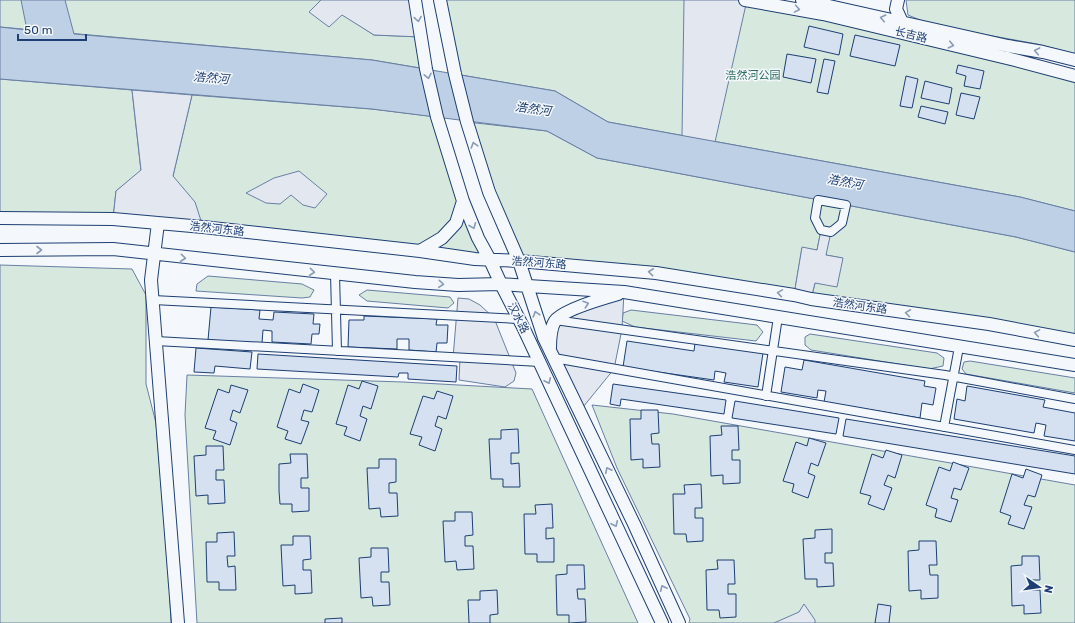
<svg xmlns="http://www.w3.org/2000/svg" width="1075" height="623" viewBox="0 0 1075 623" font-family="Rubik,'Noto Sans SC',sans-serif">
	<rect width="100%" height="100%" fill="#f4f7fb"/>
	<path fill="#d7e8df" stroke="#687fa3" d="M0,0H329L336,10L374,35L421,37L426,69L372,60L0,27Z
		M440,0H745L1075,76V211L1020,197L608,122L555,91L455,74Z
		M906,0H1075V54L1037,44L932,25L908,15Z
		M0,79L132,90L141,171L116,191L113,219H0Z
		M192,95L372,109L437,117L490,260L203,227L173,176Z
		M467,122L547,131L597,158L1016,237L1075,252V340L811,299L815,283L842,258L826,255L821,230L817,250L802,248L794,295L519,261Z
		M0,265L132,269L146,295V384L156,423L169,580L171,623H0Z
		M208,276L302,284L314,290L310,297L302,298L196,291L197,284Z
		M367,290L450,297L454,303L448,308L367,301L359,295Z
		M631,310L757,325L763,332L756,341L635,327L622,321L623,313Z
		M810,334L937,353L944,358L943,366L929,369L811,350L805,345V337Z
		M970,361L1075,378V393L966,374L962,369L964,362Z
		M187,375L403,382L532,389L638,623H197L185,415Z
		M592,405L673,414L1075,485V623H689L690,619L617,468Z"/>
	<path fill="#e3e8f0" stroke="#687fa3" d="M321,0H415L421,37L374,35L342,15L329,27L309,12Z
		M684,0H747L715,142L682,136Z
		M132,90L192,95L173,176L195,202L203,227L113,219L116,191L141,170Z
		M299,171L327,194L315,208L303,205L291,195L280,204L266,203L246,193L274,178Z
		M821,230L831,232L826,255L843,258L837,287L815,283L811,299L794,295L802,247L817,250Z
		M624,292L622,329L614,369L579,412L550,351L555,320Z
		M458,298L469,299L480,305L494,318L516,373L514,381L505,387L459,380L460,358H453Z
		M804,604L815,620V623H774L799,612Z"/>
	<path fill="#bed0e5" stroke="#687fa3" d="M21,0H65L74,34L372,60L555,91L608,122L1020,197L1075,211V252L1016,237L597,158L547,131L372,109L0,79V27L27,30Z"/>
	<path fill="#d5e0f0" stroke="#1d3f73" d="M809,26L843,34L839,55L804,47Z
		M855,35L900,45L895,66L850,56Z
		M787,54L816,59L811,83L783,77Z
		M824,59L835,61L828,94L817,92Z
		M958,65L984,71L980,89L964,86L966,76L956,73Z
		M906,76L918,79L912,108L900,106Z
		M925,81L952,88L949,104L921,98Z
		M961,93L980,97L974,119L956,115Z
		M921,106L948,112L945,124L918,117Z
		M211,307L260,310L259,319L273,320L274,312L314,314L313,324H320L319,334H312L311,344L272,342V331L263,330L262,343L208,340Z
		M364,316L437,319L436,325H448L447,343H437L436,352L409,350V339H397V349L348,347L349,320H364Z
		M627,341L694,351L695,343L763,353L758,387L724,382L726,373L715,371L714,380L623,367Z
		M196,348L252,352L250,369L215,366L214,373L194,372Z
		M258,354L457,366L456,382L408,379V373H399L398,377L257,369Z
		M804,360L925,381L924,386L936,388L933,405L922,403L920,418L824,402L826,391L818,390L817,398L781,392L785,367L802,370Z
		M362,381L378,386L371,409L363,406L360,416L367,419L360,441L344,435L347,427L336,424L348,385L359,389Z
		M303,384L319,390L312,412L304,410L301,420L309,422L301,444L285,439L288,431L277,427L289,389L300,393Z
		M613,384L726,400L724,414L621,399L620,406L610,404Z
		M231,385L248,390L240,413L233,410L230,420L237,423L230,445L213,439L216,431L205,428L218,389L229,393Z
		M967,386L1045,400L1043,407L1075,413V441L1044,436L1046,425L1036,423L1034,433L954,419L957,399L965,401Z
		M437,391L453,396L446,419L438,416L435,426L442,429L435,451L419,445L422,437L410,434L423,396L434,399Z
		M735,401L839,418L836,434L732,418Z
		M641,410H658L659,433L651,434L652,444H659L660,467L643,468V459L631,460L630,419H641Z
		M846,419L1075,456V474L843,436Z
		M721,426H738L739,450H732V460H740V483L723,484V475L711,476L710,436L722,435Z
		M518,429L519,453H511V464L519,463L520,487H503V479H491L489,439H501V430Z
		M809,438L826,443L818,466L811,463L808,473L815,476L808,498L792,492L794,484L783,481L796,442L807,446Z
		M206,446H223L224,470H216V480H224L225,503L208,504V495L196,496L194,456L206,455Z
		M886,450L902,455L895,478L888,475L884,485L892,488L884,510L868,504L871,496L860,493L872,454L883,458Z
		M290,454H307L308,478H301V488H309V511L292,512V504H280L279,491V464L291,463Z
		M379,459H396V482L389,483V493H397L398,516L381,517L380,508L369,509L367,468H379Z
		M953,462L969,468L961,490L954,488L951,498L958,500L951,522L935,517L937,509L926,505L939,467L950,471Z
		M1026,469L1042,475L1035,497L1028,495L1024,505L1032,507L1024,529L1008,524L1011,516L1000,512L1012,474L1023,478Z
		M701,484L702,508H695V518H703V541L687,542L686,534H674L673,494H685L684,485Z
		M552,504L553,528H546V539L554,538V562H537V554H525L524,514H536L535,505Z
		M455,512H472L473,535L465,536V546H473L474,569L457,570L456,561L445,562L443,521H455Z
		M832,529V553H825V563H833L834,586L817,587V579H805L803,539L815,538V530Z
		M234,532L235,556H227L228,567L235,566L236,590H219V582H207L206,542H217V533Z
		M293,536H310L311,559L303,560V570H311L312,593L295,594V585L283,586L281,545H293Z
		M919,541H936L937,565H929L930,575H938V598L921,599V590L909,591L908,551L919,550Z
		M371,548H388L389,572H381V582H389L390,605L373,606L372,597L361,598L359,558L371,557Z
		M1022,556H1039L1040,580H1032V590H1040L1041,613L1024,614V605L1012,606L1011,566L1022,565Z
		M717,560H734L735,584H728V594H736V617L720,618L719,610H707L706,570L718,569Z
		M567,565H584L585,589H577L578,599H585L586,622L569,623V615H557L556,575L567,574Z
		M497,590L498,614L490,615V623H469L468,600H480V591Z
		M878,604L891,606L889,623H875Z
		M342,618V623H325V619Z"/>
	<g fill="none" stroke-linecap="round" stroke-linejoin="round">
		<g stroke="#1d3f73" stroke-width="10">
			<path id="street" d="M818,200L846,205L842,223L831,232L821,230L815,218Z
				M335,274L337,351
				M153,300L518,319
				M555,320L945,375L1075,399
				M156,341L540,362
				M554,358L1075,450
				M766,396L778,317
				M944,427L959,347"/>
		</g>
		<g stroke="#1d3f73" stroke-width="14">
			<path id="secondary" d="M415,0L426,69L437,117L463,201L478,238L490,260L501,284L523,327L662,623
				M440,0L455,74L467,122L489,192L519,261L544,338L634,524L679,623
				M745,0L823,14L1015,60L1075,76
				M802,0L1008,46L1043,52L1075,60
				M898,0L896,9L902,22
				M0,218L113,219L203,227L420,251L475,259L519,261L656,273L794,295L811,299L989,324L1075,340
				M158,223L151,280L178,623
				M0,250L113,249L415,282L458,285L501,284L528,286L624,292L1075,365
				M420,251L442,238L456,223L463,201
				M550,348C550,339 550,329 555,321C562,310 604,298 618,294"/>
		</g>
		<use href="#street" stroke="#f4f7fb" stroke-width="8"/>
		<use href="#secondary" stroke="#f4f7fb" stroke-width="12"/>
	</g>
	<defs><path id="oneway-chevron" d="M-2-3.5L2.5 0L-2 3.5" fill="none" stroke-width="1.6" stroke-linecap="round" stroke-linejoin="round"/></defs>
	<g stroke="#889bb7">
		<use href="#oneway-chevron" transform="translate(797 9) rotate(10)"/>
		<use href="#oneway-chevron" transform="translate(883 18) rotate(-168)"/>
		<use href="#oneway-chevron" transform="translate(418 19) rotate(81)"/>
		<use href="#oneway-chevron" transform="translate(951 45) rotate(13)"/>
		<use href="#oneway-chevron" transform="translate(1037 51) rotate(-169)"/>
		<use href="#oneway-chevron" transform="translate(428 76) rotate(78)"/>
		<use href="#oneway-chevron" transform="translate(474 145) rotate(-107)"/>
		<use href="#oneway-chevron" transform="translate(473 226) rotate(68)"/>
		<use href="#oneway-chevron" transform="translate(39 250)"/>
		<use href="#oneway-chevron" transform="translate(183 258) rotate(6)"/>
		<use href="#oneway-chevron" transform="translate(312 272) rotate(6)"/>
		<use href="#oneway-chevron" transform="translate(651 272) rotate(-174)"/>
		<use href="#oneway-chevron" transform="translate(441 284) rotate(5)"/>
		<use href="#oneway-chevron" transform="translate(780 293) rotate(-171)"/>
		<use href="#oneway-chevron" transform="translate(586 304) rotate(-18)"/>
		<use href="#oneway-chevron" transform="translate(908 313) rotate(-172)"/>
		<use href="#oneway-chevron" transform="translate(536 314) rotate(-107)"/>
		<use href="#oneway-chevron" transform="translate(1037 333) rotate(-170)"/>
		<use href="#oneway-chevron" transform="translate(548 381) rotate(65)"/>
		<use href="#oneway-chevron" transform="translate(608 470) rotate(-116)"/>
		<use href="#oneway-chevron" transform="translate(615 524) rotate(65)"/>
		<use href="#oneway-chevron" transform="translate(663 588) rotate(-115)"/>
	</g>
	<g text-anchor="middle" dominant-baseline="central" stroke-width="3" stroke-linejoin="round" paint-order="stroke">
		<g font-size="11" fill="#1d3f73" stroke="#f4f7fb">
			<text transform="translate(911 35) rotate(14)">长吉路</text>
			<text transform="translate(217 229) rotate(6)">浩然河东路</text>
			<text transform="translate(539 263) rotate(4)">浩然河东路</text>
			<text transform="translate(860 306) rotate(8)">浩然河东路</text>
			<text transform="translate(518 318) rotate(63)">汉水路</text>
		</g>
		<g font-size="11" fill="#2c6c60" stroke="#f4f7fb">
			<text x="753" y="75">浩然河公园</text>
		</g>
		<g font-size="12" font-style="italic" fill="#1d3f73" stroke="#f4f7fb">
			<text transform="translate(211 78) rotate(5)">浩然河</text>
			<text transform="translate(533 109) rotate(8)">浩然河</text>
			<text transform="translate(845 182) rotate(10)">浩然河</text>
		</g>
	</g>
	<g transform="translate(1039 587) rotate(103)" stroke="#f4f7fb" stroke-width="3" paint-order="stroke">
	<path d="M0-3L7 15L0 10L-7 15Z" fill="#1d3f73"/>
	<text y="-6" font-size="11" font-weight="bold" text-anchor="middle" fill="#1d3f73">N</text>
	</g>
	<path d="M18 34v6h68v-6" fill="none" stroke="#1d3f73" stroke-width="2"/>
	<text x="24" y="34" font-size="12" fill="#1d3f73" stroke="#f4f7fb" stroke-width="3" paint-order="stroke">50 m</text>
</svg>
